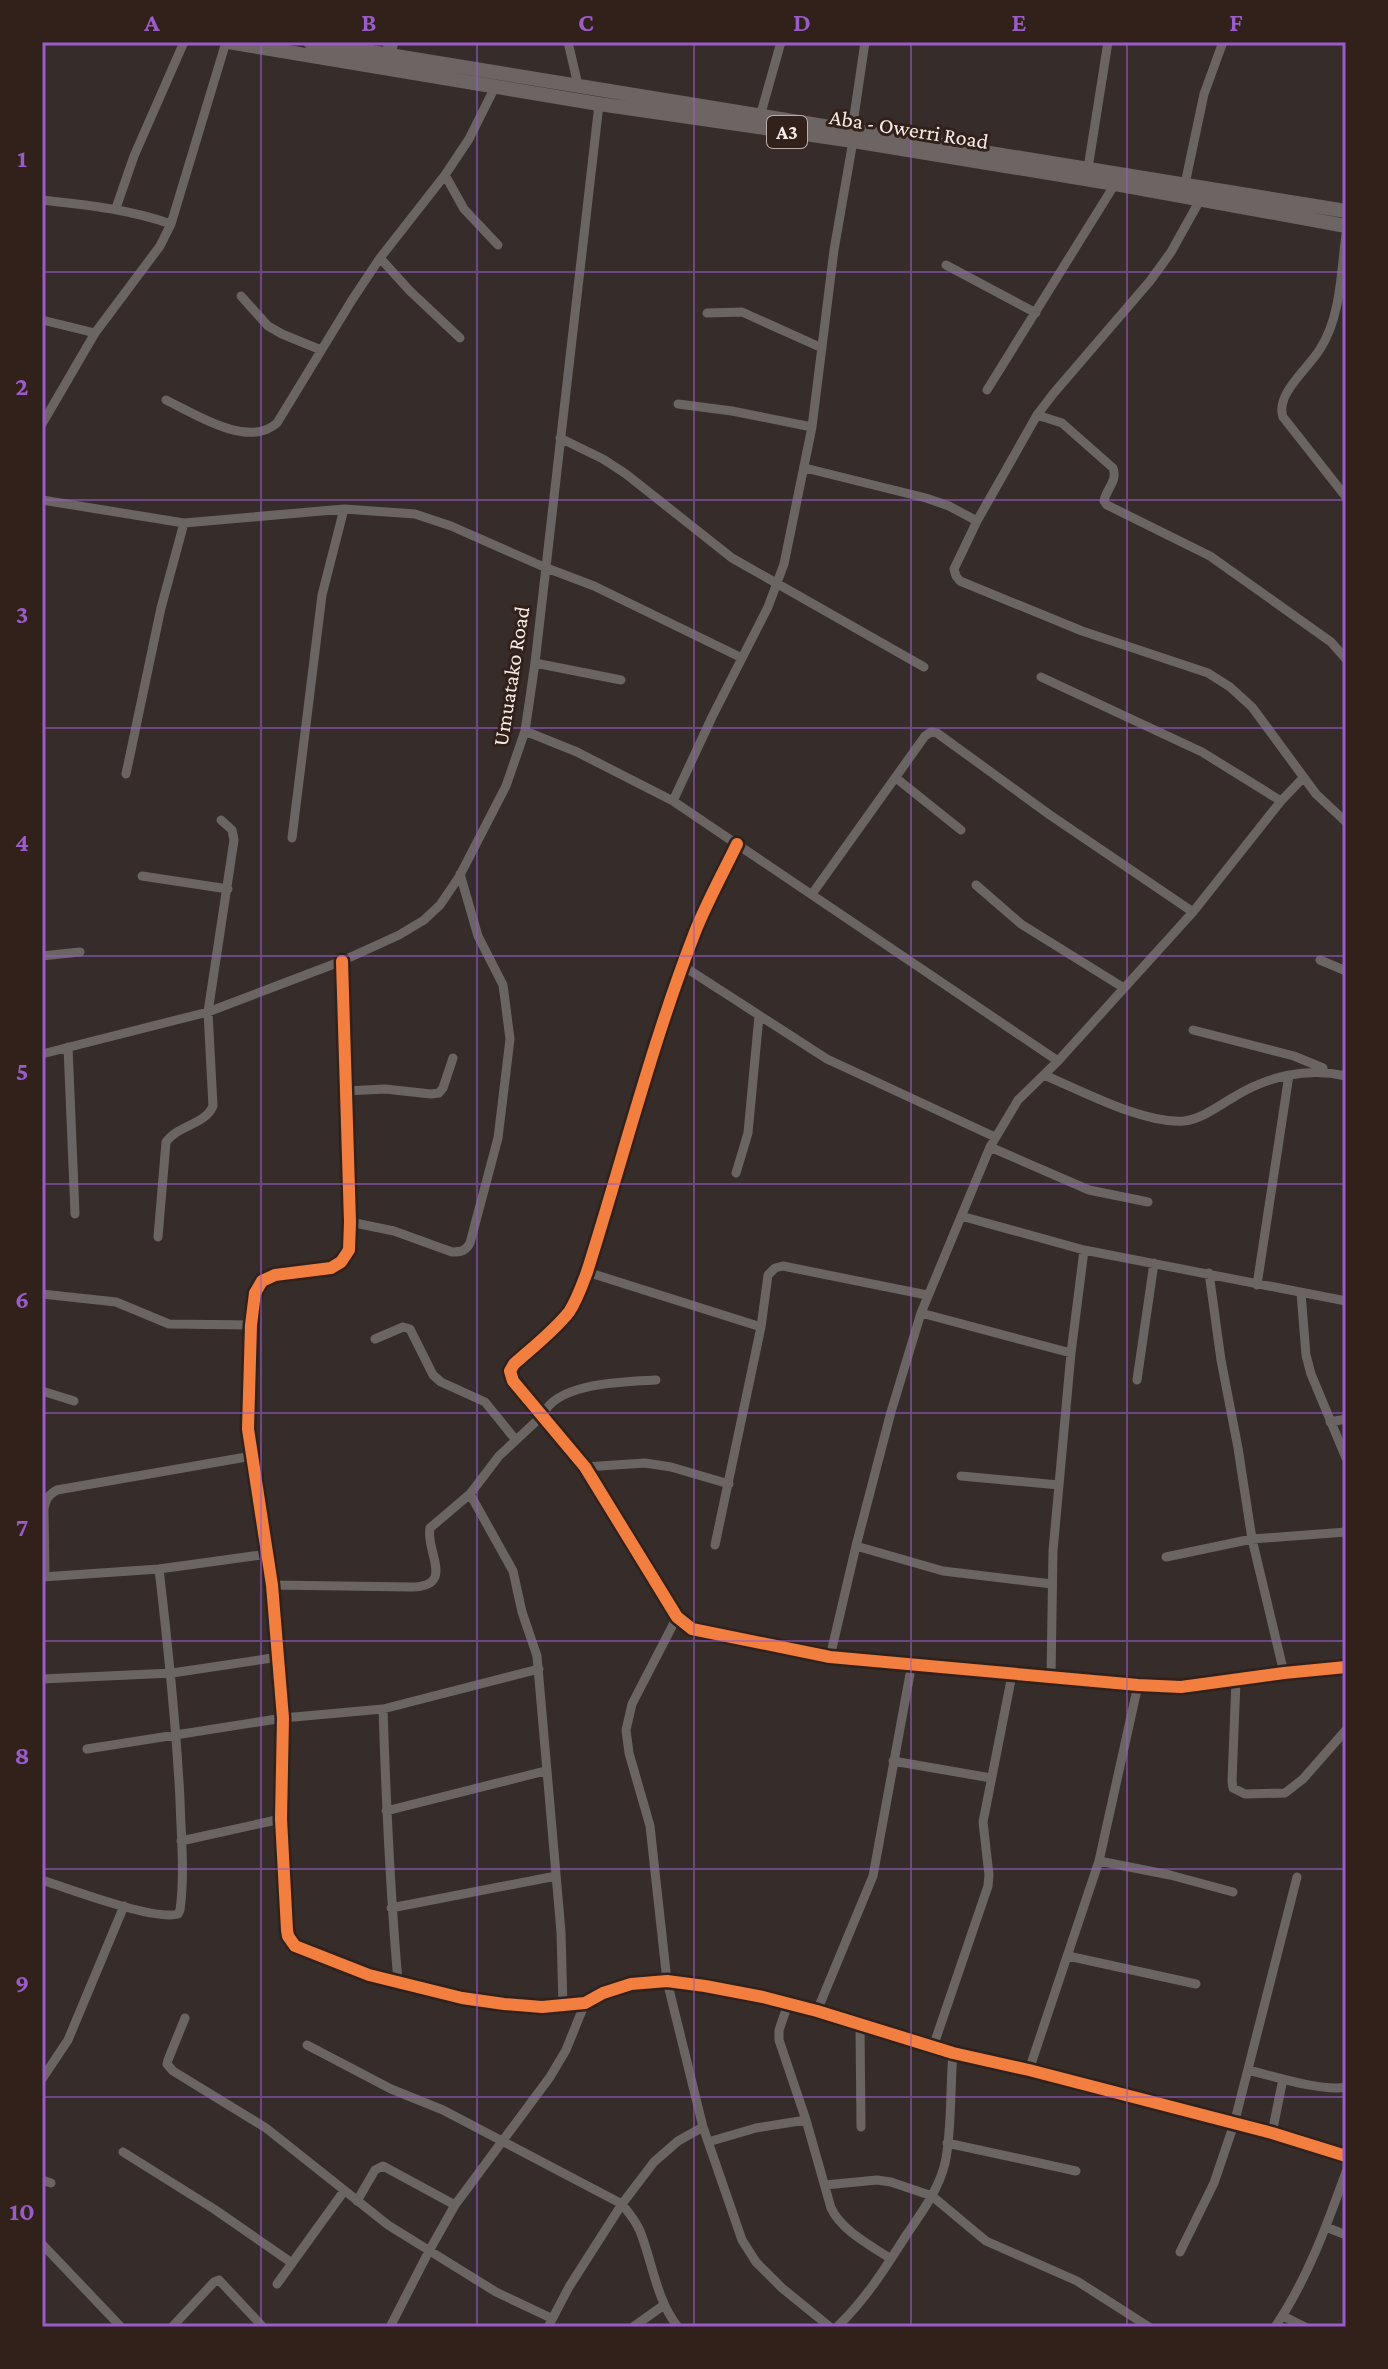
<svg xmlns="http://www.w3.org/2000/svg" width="1388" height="2369" viewBox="0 0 1388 2369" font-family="'Crimson Pro',serif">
	<rect width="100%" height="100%" fill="#362d2a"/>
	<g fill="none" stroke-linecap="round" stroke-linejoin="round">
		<path stroke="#6a6563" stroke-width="9" d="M568,42L578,85
			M759,120L781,42
			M852,130L865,42
			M1088,168L1108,42
			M445,175L464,209L498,245
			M1185,184L1204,94L1223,42
			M42,200C87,205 128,209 171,224
			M1200,200L1171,252L1150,281L1053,394L1037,415L977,521L954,569L956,576L960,581L1082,631L1208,673L1230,687L1252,707L1316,794L1346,822
			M116,208L134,156L184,42
			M1346,234C1341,271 1341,317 1320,349C1308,369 1275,394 1283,417L1346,497
			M380,258L410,291L460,338
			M946,265L1036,313
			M241,296L268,326L282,334L321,350
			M707,313L742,312L822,348
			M42,320L95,333
			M987,390L1115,184
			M166,400C195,414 248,449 277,423L352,300L380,258L445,175L469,139L495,87
			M678,404L732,411L812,427
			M1037,415L1062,423L1113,468C1118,481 1106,489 1104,501L1107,505L1210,556L1331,642L1346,659
			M42,424L95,333L160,246L171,224L226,42
			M560,438L603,459L626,474L732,558L924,667
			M805,468L926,498L949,506L977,521
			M42,500L184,523L344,509L415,514L451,526L544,567L594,586L742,658
			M535,663L621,680
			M1041,677L1202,752L1281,801
			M525,731L577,752L673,801L1058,1061
			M126,774L161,608L184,523
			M896,778L961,830
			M673,801L712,717L768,607L784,564L812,427L834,250L853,141
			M292,838L322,595L344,509
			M737,844C723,873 707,902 695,932C652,1043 623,1158 587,1272C582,1285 577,1300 569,1312C554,1331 532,1348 514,1364L510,1371L513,1381L585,1467L677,1617L692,1629L830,1657L1138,1685L1181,1687L1284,1673L1346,1667
			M142,876L228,889
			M976,885L1021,924L1124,988
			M812,894L925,736L931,732L937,733L1050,815L1193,912
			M42,956L80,952
			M1320,960L1346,971
			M342,961L350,1222L349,1250L341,1262L331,1268L275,1275L262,1281L255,1293L251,1325L248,1429L272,1585L283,1718L281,1819L287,1930L288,1936L295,1946L369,1975L462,1998L504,2004L542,2007L585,2003L603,1993L631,1984L667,1981L705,1986L763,1997L817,2011L953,2053L1029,2070L1272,2133L1346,2156
			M683,966L827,1059L995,1137
			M1193,1030L1294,1056L1323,1068
			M68,1047L75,1214
			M42,1054L208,1012L342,961L399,935L424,920L440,905L459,877L506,786L525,731L535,663L599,104
			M1044,1075C1082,1091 1143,1124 1184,1121C1202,1119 1218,1106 1234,1097C1268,1076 1307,1067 1346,1076
			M346,1091L385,1089L431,1094L439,1093L443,1088L453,1058
			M990,1147L1089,1190L1148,1202
			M736,1173L748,1133L759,1016
			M961,1216L1084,1250L1346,1301
			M350,1222L394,1231L452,1252C461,1252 466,1251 470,1243L498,1138L510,1039L503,985L478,936L460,874
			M158,1237L166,1142C178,1125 205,1125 213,1106L208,1012L234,840L232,830L221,820
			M587,1272L761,1327
			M1209,1273L1221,1360L1238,1448L1252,1539L1284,1673
			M1257,1285L1289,1075
			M1301,1293L1306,1355L1311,1374L1346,1458
			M42,1294L116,1302L169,1324L251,1325
			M921,1313L1071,1353
			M375,1339L403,1327L410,1329L433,1375L441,1382L485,1402L515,1439
			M1137,1380L1154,1263
			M42,1391L74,1401
			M1330,1422L1346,1419
			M585,1467L645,1463L671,1467L729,1484
			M961,1476L1059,1485
			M470,1494L513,1571L522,1612L537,1656L561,1932L563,2006
			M715,1545L761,1327L768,1275L775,1268L783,1266L927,1295
			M856,1546L943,1571L1052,1584
			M1166,1557L1252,1539L1346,1532
			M45,1576L44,1509C46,1499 48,1495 57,1490L252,1456
			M42,1577L159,1569L268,1554
			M272,1585L412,1587C456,1586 425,1551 430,1528L470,1494L499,1456L543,1415C556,1382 625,1382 656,1380
			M677,1617L632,1704L626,1730L629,1753L650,1826L667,1981L703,2127L742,2240L756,2262L782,2288L830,2327
			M830,1657L856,1546L891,1412L921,1313L990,1147L1018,1100L1058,1061L1193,912L1281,801L1303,778
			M1051,1677L1053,1551L1071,1353L1084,1250
			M42,1679L172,1673L279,1657
			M1236,1681L1232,1781L1233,1788L1245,1794L1285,1793L1303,1779L1346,1730
			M383,1709C386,1800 390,1890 398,1981
			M87,1749L283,1718L383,1709L539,1669
			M893,1761L991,1778
			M386,1811L545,1771
			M181,1841L281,1819
			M1099,1861L1170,1875L1233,1892
			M42,1880C69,1889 154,1921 178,1914L180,1910C185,1874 181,1836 180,1800C176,1722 168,1646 159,1569
			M391,1908L556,1876
			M1068,1956L1196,1984
			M788,2004L779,2030V2040L806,2120L831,2208C842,2231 870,2245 891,2259
			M817,2011L873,1876L912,1663
			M185,2018L168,2060L167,2064L173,2071L266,2128L388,2225L496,2292L551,2318
			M860,2024L861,2127
			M307,2045L391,2089L443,2110L622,2204C629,2213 636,2221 640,2231C653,2264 656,2299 678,2327
			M933,2047L988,1886L989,1875L983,1822L1012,1675
			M1029,2070L1099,1861L1138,1685
			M1248,2070C1273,2076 1322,2092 1346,2087
			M42,2079L68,2040L124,1906
			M1272,2133L1283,2079
			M708,2142L756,2128L806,2120
			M947,2143L1076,2171
			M123,2152L214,2209L292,2263
			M42,2180L51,2183
			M825,2185L877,2180L891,2182L932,2196L986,2241L1077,2281L1149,2327
			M357,2201L375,2170L383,2166L455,2205
			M1326,2227L1346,2235
			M42,2244L121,2327
			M1180,2252L1214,2183L1234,2124L1297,1877
			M277,2284L344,2191
			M1283,2316L1305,2327
			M172,2327L214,2282L219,2280L263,2327
			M390,2327L429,2251L455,2205L550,2077L566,2050L585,2003
			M548,2327L569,2287L622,2204L654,2162L678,2141L703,2127
			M633,2327L664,2305
			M837,2327C866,2299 886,2267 907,2234C922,2212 939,2189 945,2163C952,2132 950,2086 953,2053
			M1275,2327C1307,2280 1327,2225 1346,2172"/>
		<path stroke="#6d6866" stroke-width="14" d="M389,54L391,42"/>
		<path stroke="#6c6563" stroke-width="14" d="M228,42L599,104L853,141L1115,184L1346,226
			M310,42L1346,211"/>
		<g stroke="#31211a" stroke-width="17">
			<path id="cycleway" d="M737,844C723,873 707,902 695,932C652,1043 623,1158 587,1272C582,1285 577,1300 569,1312C554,1331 532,1348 514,1364L510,1371L513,1381L585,1467L677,1617L692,1629L830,1657L1138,1685L1181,1687L1284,1673L1346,1667
				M342,961L350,1222L349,1250L341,1262L331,1268L275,1275L262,1281L255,1293L251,1325L248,1429L272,1585L283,1718L281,1819L287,1930L288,1936L295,1946L369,1975L462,1998L504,2004L542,2007L585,2003L603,1993L631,1984L667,1981L705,1986L763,1997L817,2011L953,2053L1029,2070L1272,2133L1346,2156"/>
		</g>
		<use href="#cycleway" stroke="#f27e40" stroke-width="12"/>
	</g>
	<path fill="none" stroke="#9a5cc9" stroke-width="2" stroke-opacity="0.55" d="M261,42V2327M477,42V2327M694,42V2327M911,42V2327M1127,42V2327M42,272H1346M42,500H1346M42,728H1346M42,956H1346M42,1184H1346M42,1413H1346M42,1641H1346M42,1869H1346M42,2097H1346"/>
	<g text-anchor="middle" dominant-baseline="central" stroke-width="6" stroke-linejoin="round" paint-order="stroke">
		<rect fill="#31211a" stroke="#bbaea9" stroke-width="2" x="767" y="116" width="40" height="32" rx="6"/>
		<g font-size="20" font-weight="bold" fill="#f6ebe6">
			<text x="787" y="132">A3</text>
		</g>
		<g font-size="22" fill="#f6ebe6" stroke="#31211a">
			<text transform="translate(909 129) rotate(9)">Aba - Owerri Road</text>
			<text transform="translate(511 676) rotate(-81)">Umuatako Road</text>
		</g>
	</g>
	<rect width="1388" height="2369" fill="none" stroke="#31211a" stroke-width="88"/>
	<rect x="44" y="44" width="1300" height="2281" fill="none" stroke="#9a5cc9" stroke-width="3"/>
	<g font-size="26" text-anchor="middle" font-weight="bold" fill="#9a5cc9">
		<text x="152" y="31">A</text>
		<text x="369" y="31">B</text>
		<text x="586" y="31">C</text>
		<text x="802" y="31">D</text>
		<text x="1019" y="31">E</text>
		<text x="1236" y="31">F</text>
		<text x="22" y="167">1</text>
		<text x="22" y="395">2</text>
		<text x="22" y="623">3</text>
		<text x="22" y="851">4</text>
		<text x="22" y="1080">5</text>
		<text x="22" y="1308">6</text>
		<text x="22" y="1536">7</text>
		<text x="22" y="1764">8</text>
		<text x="22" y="1992">9</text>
		<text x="22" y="2220">10</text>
	</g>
</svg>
